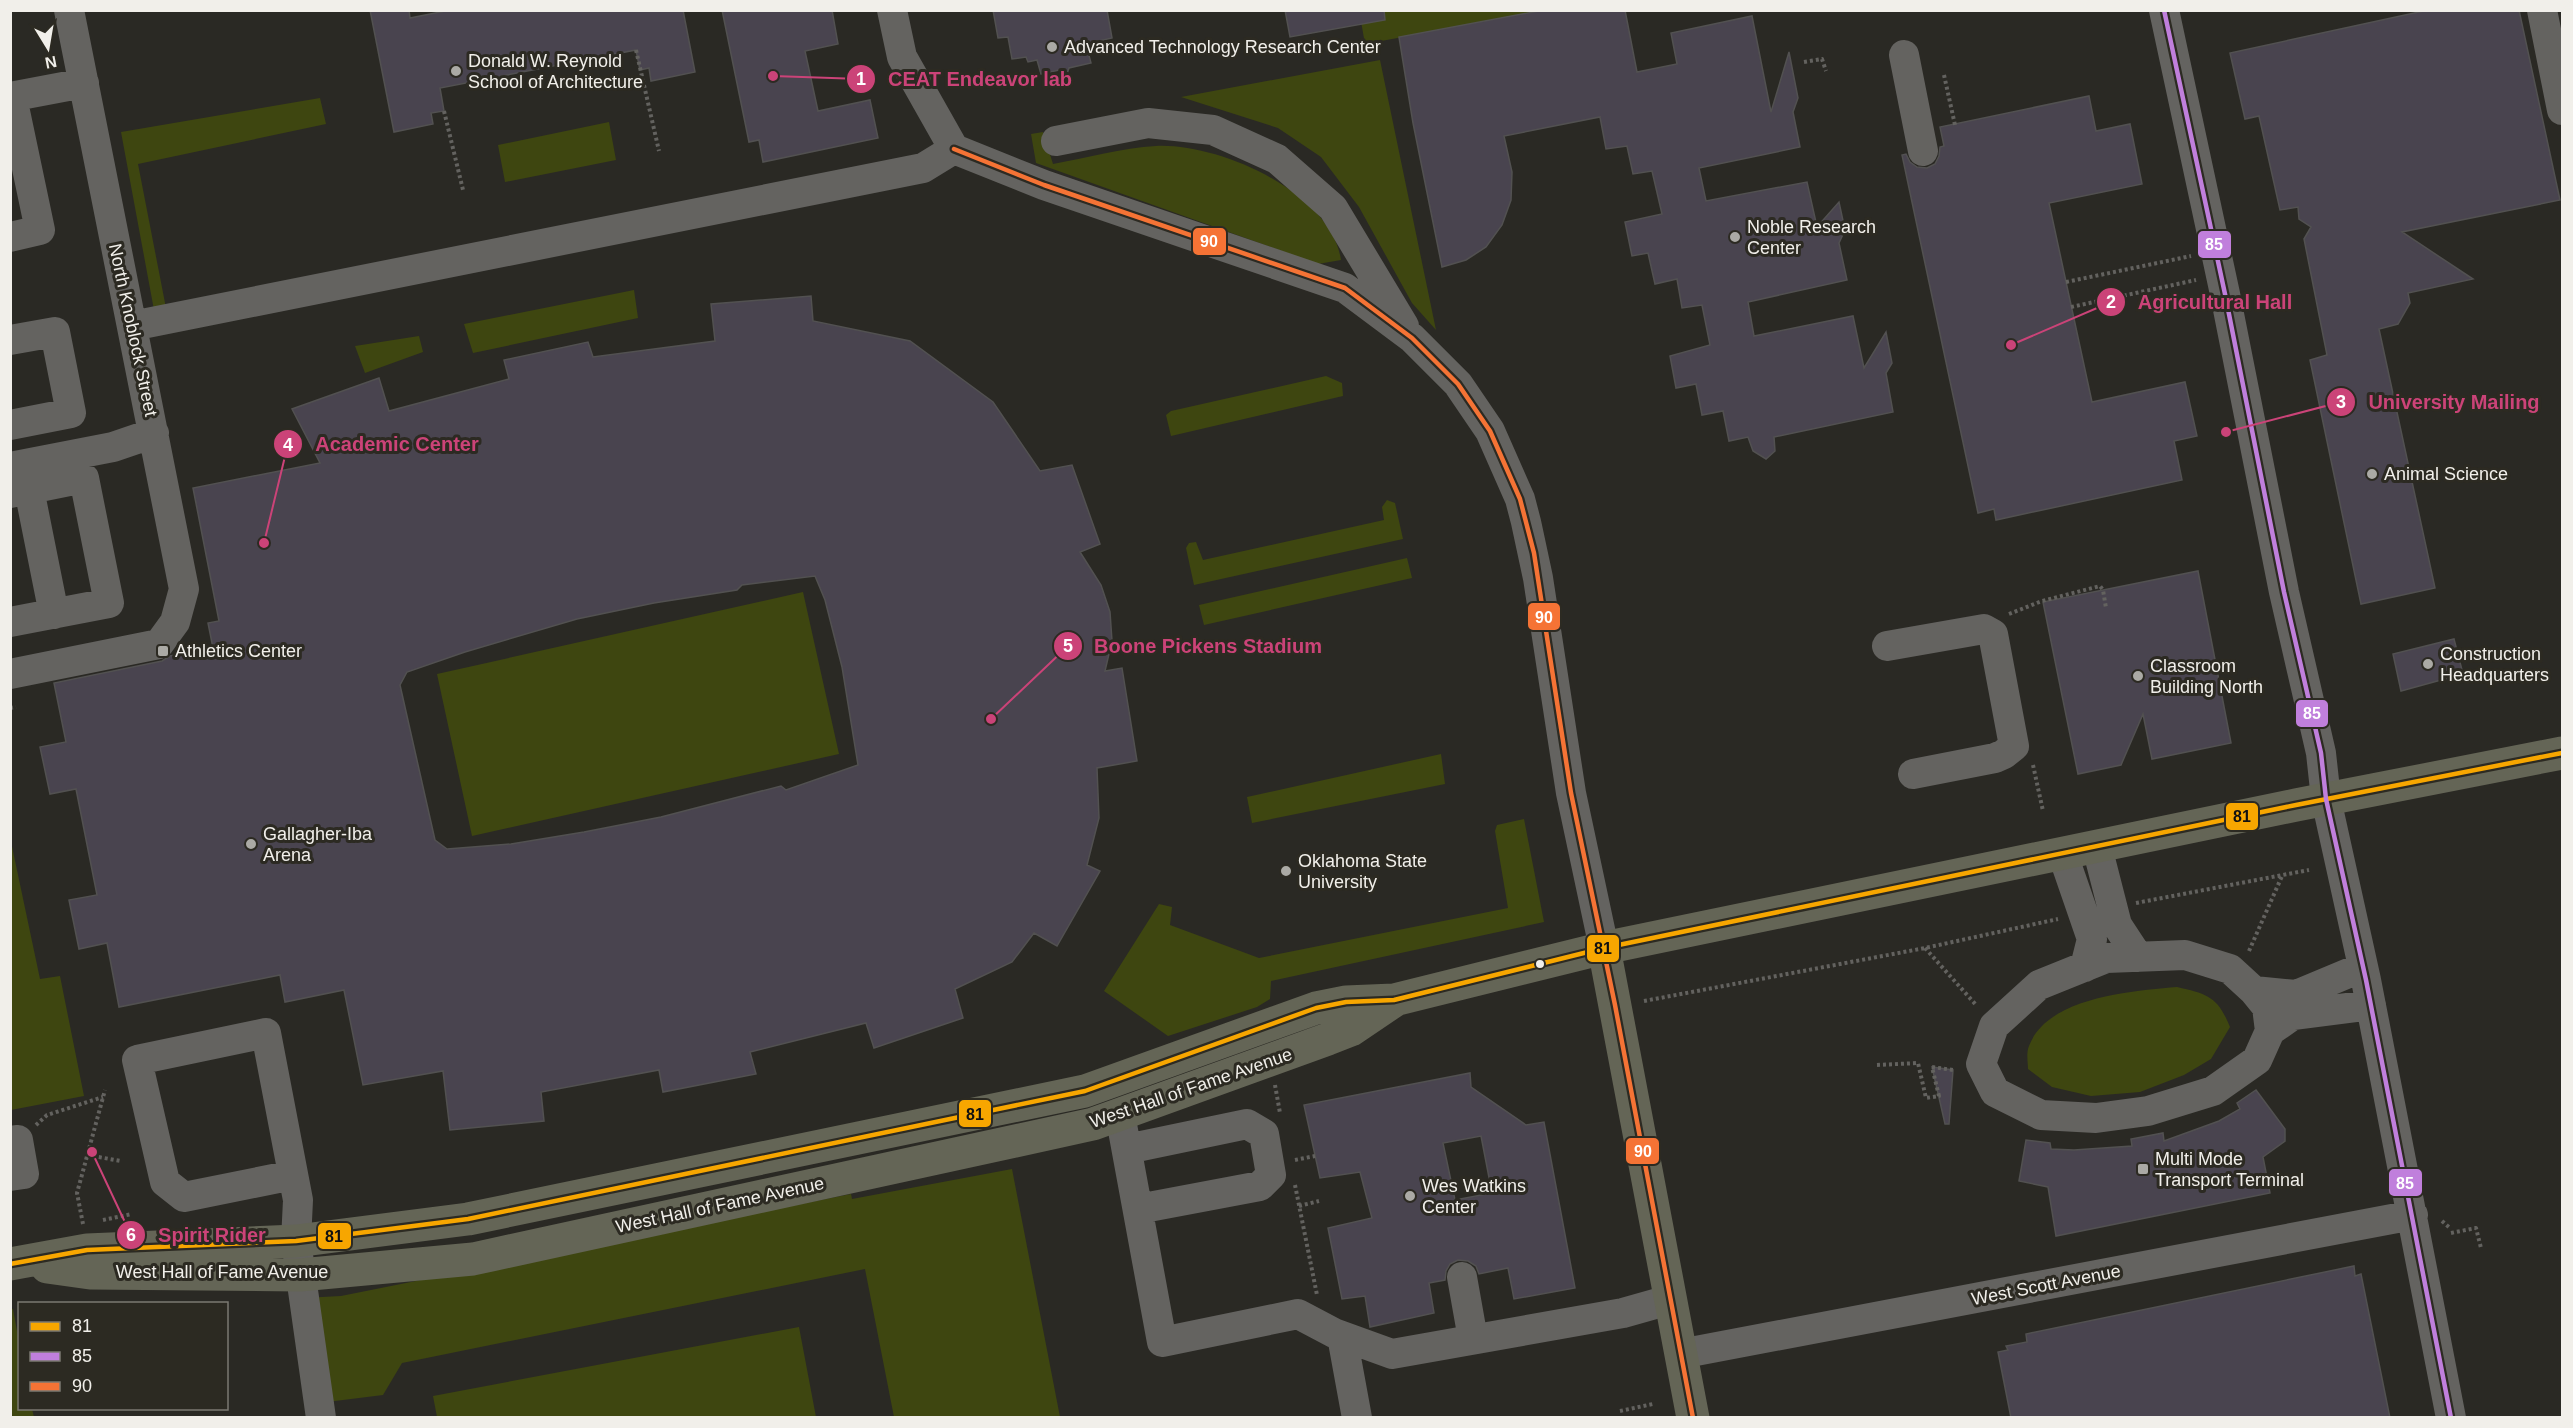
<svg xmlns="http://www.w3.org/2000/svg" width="2573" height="1428" viewBox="0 0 2573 1428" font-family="Helvetica,sans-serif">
	<rect width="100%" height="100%" fill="#2a2924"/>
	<path fill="#3e4610" d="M1359,10L1544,11L1365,44Z
		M1380,60L1436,330L1412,303L1359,207L1321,157L1278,128L1181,97Z
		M320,98L326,124L138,164L166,308L154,310L121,132Z
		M609,122L616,160L505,182L498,145Z
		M1043,132L1053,164C1086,158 1122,148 1156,146C1219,143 1331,192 1341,260L1318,264L1036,163L1031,134Z
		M634,290L638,318L473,353L464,324Z
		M419,336L423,352L365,373L355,346Z
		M1326,376L1342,383L1343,396L1171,436L1166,415L1171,411Z
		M1387,500L1395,503L1403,539L1194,585L1186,548L1189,543L1196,542L1203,560L1384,520L1382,507Z
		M1407,558L1412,578L1204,625L1199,605Z
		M803,592L839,754L472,836L437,674Z
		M1441,754L1445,784L1252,823L1247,797Z
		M1524,819L1544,922L1271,981L1270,999L1257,1007L1168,1036L1104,991L1159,904L1172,907L1170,925L1259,958L1508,908L1495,831L1497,825Z
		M10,837L40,979L60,976L84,1096L11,1110Z
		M2177,987C2208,994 2218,997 2230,1027L2211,1059L2184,1075L2140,1092L2091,1096L2052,1087L2028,1069C2028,1063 2026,1053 2029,1046C2047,997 2132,991 2177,987Z
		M1012,1169L1060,1417H894L865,1269L402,1363L383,1395L319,1403L303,1298L341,1296L851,1194L852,1199Z
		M13,1309L19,1342L20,1408L32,1409L34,1417H14L11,1415L10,1310Z
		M799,1327L816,1417H437L433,1396Z"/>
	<path fill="#49444f" stroke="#525151" stroke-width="1.5" fill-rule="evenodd" d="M370,10H409L410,18L450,10H683L695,72L651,81L649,68L640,70L636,50L440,88L444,111L431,113L433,124L394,132Z
		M722,10H832L838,44L805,51L818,111L870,100L878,138L763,162L759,140L749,142Z
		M993,10H1107L1112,38L1094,42L1096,51L1088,52L1091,63L1069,68L1066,77L1059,70L1041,74L1037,60L1028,62L1026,57L1012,59L1008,37L998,38Z
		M1285,10H1384L1385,20L1290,37Z
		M1544,10H1625L1637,72L1677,64L1671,33L1752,16L1771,112L1789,52L1798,98L1793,112L1800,147L1699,168L1706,201L1807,182L1817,227L1839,202L1845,230L1839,243L1847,280L1748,302L1754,336L1853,316L1864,368L1886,332L1892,363L1886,373L1893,412L1774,437L1775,451L1766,459L1753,451L1748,437L1729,441L1723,411L1702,415L1696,384L1676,388L1670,356L1710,345L1702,305L1682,308L1677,279L1655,284L1648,253L1632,256L1625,222L1662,214L1652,171L1633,174L1627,146L1606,149L1600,117L1504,136L1512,172L1511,200L1502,225L1486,247L1466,260L1442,267L1413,123L1399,37Z
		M2428,10H2519L2560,200L2402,232L2473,279L2408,293L2410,303L2398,324L2379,329L2435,588L2361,604L2310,360L2327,355L2304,239L2311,227L2299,219L2298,207L2280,210L2259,116L2245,119L2230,53Z
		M2089,96L2096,131L2130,124L2142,184L2049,203L2092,402L2185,382L2197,436L2174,441L2182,480L1996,520L1994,509L1978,513L1902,155L1906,154L1910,162L1917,167L1927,168L1935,164L1939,156L1940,147L1944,146L1940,127Z
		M811,296L813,321L910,341L993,402L1040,471L1072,465L1100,544L1080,552L1101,585L1110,612L1112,641L1105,671L1122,668L1137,761L1097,768L1099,818L1087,865L1100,871L1057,946L1034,933L1012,962L955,989L963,1018L874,1048L866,1023L750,1052L756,1074L663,1092L659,1070L541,1092L544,1121L450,1130L443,1071L363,1085L344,990L285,1002L280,975L119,1007L107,943L79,949L69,900L97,895L76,789L50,794L40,747L66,742L54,683L162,661L170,656L213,648L208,623L219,621L193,488L320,463L292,409L379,378L389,411L509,379L504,360L588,342L593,357L715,341L711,304ZM815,576L825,600L842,667L858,765L786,790L781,786L661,817L584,832L511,844L447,849L435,840L400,685L407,672L465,652L577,619L654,603L737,590L742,585Z
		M2198,571L2231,743L2152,759L2143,714L2121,765L2078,774L2043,602Z
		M2454,639L2463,674L2401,691L2393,654Z
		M1932,1067L1953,1070L1949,1124H1945Z
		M1470,1073L1471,1087L1526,1125L1544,1122L1575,1288L1514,1299L1508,1268L1479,1274L1476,1266L1468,1261L1458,1260L1450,1264L1446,1271L1445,1280L1429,1283L1434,1313L1370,1327L1365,1296L1342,1299L1328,1228L1372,1218L1360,1172L1320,1178L1304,1105ZM1481,1136L1492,1193L1455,1200L1443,1143Z
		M2256,1090L2285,1129V1141L2263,1157L2270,1193L2056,1236L2048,1187L2019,1181L2026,1140L2050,1143L2051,1149L2074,1150L2132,1146L2131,1139L2163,1133L2164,1141L2219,1121L2240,1109L2237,1103Z
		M2354,1266L2355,1276L2361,1274L2390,1418H2011L1998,1352L2008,1350L2006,1346L2027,1342L2026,1334Z"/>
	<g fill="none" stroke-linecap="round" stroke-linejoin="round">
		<path stroke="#63625f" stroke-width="4" stroke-dasharray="3 3" stroke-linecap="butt" d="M636,50L659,151
			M1804,62L1822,59L1826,71
			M1944,75L1955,125
			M444,111L463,190
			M2066,282L2191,256
			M2071,307L2196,280
			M2009,614L2042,601L2100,586L2103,590L2106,608
			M10,708L16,707
			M2033,765L2043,811
			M2136,903L2309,870
			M1925,948L1977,1006
			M2249,951L2282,876
			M1644,1001L1925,948L2058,919
			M1877,1065L1918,1063L1926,1098L1939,1096L1932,1067L1953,1070
			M1275,1085L1280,1113
			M36,1125L47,1115L103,1097
			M87,1155L121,1161
			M1295,1160L1315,1156
			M1295,1185L1317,1295
			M1299,1206L1319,1201
			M103,1220L132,1214
			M2442,1221L2450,1228
			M83,1224L77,1193L105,1090
			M2451,1233L2476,1228L2481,1248
			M1620,1411L1653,1404"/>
		<path stroke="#646360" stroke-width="30" d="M2164,10L2225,294L2284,592L2321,753L2326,799L2366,980L2451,1418
			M2542,10L2562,110
			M1904,55L1923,151
			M10,97L84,83
			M1056,141L1148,123L1213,130L1277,159L1333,208L1404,326
			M954,149L1044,185L1345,288L1412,338L1458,384L1490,431L1520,499L1526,522L1538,578L1571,793L1604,948
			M10,237L40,230L12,97
			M132,326L923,168L954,149L902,57L892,10
			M10,340L55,332L71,413L10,425
			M10,467L113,447L154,433
			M29,489L54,614
			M10,493L84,478L109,603L10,622
			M1887,646L1984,629L1993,634L2014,746L2004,754L1995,758L1913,774
			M10,674L159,644L175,622L184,589L69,10
			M2097,847L2117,925L2138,957
			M2063,855L2092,939L2085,967
			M2254,991L2296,995L2363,967
			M2270,1031L2267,1007L2254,991L2230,969L2185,955L2106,958L2039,985L1994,1026L1981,1064L1995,1092L2041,1115L2096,1118L2148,1111L2213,1091L2257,1060L2270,1031L2293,1015L2371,1005
			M1120,1114L1162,1342L1298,1314L1334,1333L1392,1354L1623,1313L1669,1300
			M10,1141L18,1140L24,1174L10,1176
			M1127,1149L1247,1124L1264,1134L1271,1175L1260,1186L1138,1209
			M293,1175L184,1197L165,1182L137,1060L266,1033L298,1200L296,1241L321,1418
			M1462,1277L1473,1339
			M1342,1336L1357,1418
			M1680,1354L2413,1215"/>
		<path stroke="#646556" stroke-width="33" d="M1604,948L1693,1418
			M10,1264L87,1250L296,1241L468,1219L1085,1091L1316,1008L1346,1002L1394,1000L1604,948L2296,805L2562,753
			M47,1267L90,1273L300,1275L473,1259L1093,1124L1328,1039L1351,1030L1394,1001"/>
		<g stroke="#2c2a22" stroke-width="9">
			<path id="bus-1" d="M10,1264L87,1250L296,1241L468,1219L1085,1091L1316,1008L1346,1002L1394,1000L1604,948L2296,805L2562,753"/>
		</g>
		<g stroke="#2c2a22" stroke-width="9">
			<path id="bus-2" d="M2164,10L2225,294L2284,592L2321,753L2326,799L2366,980L2451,1418"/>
		</g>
		<g stroke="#2c2a22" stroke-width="9">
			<path id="bus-3" d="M954,149L1044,185L1345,288L1412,338L1458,384L1490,431L1520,499L1534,553L1571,793L1615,1005L1693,1418"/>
		</g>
		<use href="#bus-1" stroke="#f7a600" stroke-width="4.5"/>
		<use href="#bus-2" stroke="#c07fdc" stroke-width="4.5"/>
		<use href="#bus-3" stroke="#f57335" stroke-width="4.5"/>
	</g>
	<g fill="#abaaa5" stroke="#2c2a22" stroke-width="2">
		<circle cx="1052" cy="47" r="6"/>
		<circle cx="456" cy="71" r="6"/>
		<circle cx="1735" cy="237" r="6"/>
		<circle cx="2372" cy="474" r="6"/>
		<rect x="157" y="645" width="12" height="12" rx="3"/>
		<circle cx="2428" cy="664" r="6"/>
		<circle cx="2138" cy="676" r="6"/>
		<circle cx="251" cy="844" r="6"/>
		<circle cx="1286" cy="871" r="6"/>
		<rect x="2137" y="1163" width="12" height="12" rx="3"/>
		<circle cx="1410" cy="1196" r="6"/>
	</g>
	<circle fill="#f1efea" stroke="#2c2a22" stroke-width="2" cx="1540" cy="964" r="5"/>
	<g text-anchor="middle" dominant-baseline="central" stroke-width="6" stroke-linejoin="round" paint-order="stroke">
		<g font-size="18" fill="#f1efea" stroke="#2c2a22" text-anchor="start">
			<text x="1064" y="47">Advanced Technology Research Center</text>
			<text x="468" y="61">Donald W. Reynold<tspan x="468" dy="21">School of Architecture</tspan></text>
			<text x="1747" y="227">Noble Research<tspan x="1747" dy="21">Center</tspan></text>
			<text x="2384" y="474">Animal Science</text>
			<text x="175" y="651">Athletics Center</text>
			<text x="2440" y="654">Construction<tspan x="2440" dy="21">Headquarters</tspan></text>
			<text x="2150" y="666">Classroom<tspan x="2150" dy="21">Building North</tspan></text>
			<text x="263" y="834">Gallagher-Iba<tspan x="263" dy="21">Arena</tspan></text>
			<text x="1298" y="861">Oklahoma State<tspan x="1298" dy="21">University</tspan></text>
			<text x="2155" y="1159">Multi Mode<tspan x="2155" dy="21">Transport Terminal</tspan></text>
			<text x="1422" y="1186">Wes Watkins<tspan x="1422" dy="21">Center</tspan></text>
		</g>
		<g font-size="18" fill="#f1efea" stroke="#2c2a22">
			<text transform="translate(133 330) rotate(78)">North Knoblock Street</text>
			<text transform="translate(1191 1088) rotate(-19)">West Hall of Fame Avenue</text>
			<text transform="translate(720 1205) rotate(-12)">West Hall of Fame Avenue</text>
			<text x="222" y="1272">West Hall of Fame Avenue</text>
			<text transform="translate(2046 1285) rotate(-11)">West Scott Avenue</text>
		</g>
	</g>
	<path fill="none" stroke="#cb4378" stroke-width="2" d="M773 76L861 79M2011 345L2111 302M2226 432L2341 402M264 543L288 444M991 719L1068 646M92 1152L131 1235"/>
	<g fill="#cb4378" stroke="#2c2a22" stroke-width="2">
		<circle cx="773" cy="76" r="6"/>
		<circle cx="2011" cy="345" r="6"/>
		<circle cx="2226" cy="432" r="6"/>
		<circle cx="264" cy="543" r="6"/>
		<circle cx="991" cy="719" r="6"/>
		<circle cx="92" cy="1152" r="6"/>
		<circle cx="861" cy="79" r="15"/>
		<circle cx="2111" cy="302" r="15"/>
		<circle cx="2341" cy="402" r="15"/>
		<circle cx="288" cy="444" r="15"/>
		<circle cx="1068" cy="646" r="15"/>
		<circle cx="131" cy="1235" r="15"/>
	</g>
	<g font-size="18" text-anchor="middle" font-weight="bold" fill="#fff">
		<text x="861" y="85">1</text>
		<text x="2111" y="308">2</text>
		<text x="2341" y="408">3</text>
		<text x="288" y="451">4</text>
		<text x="1068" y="652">5</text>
		<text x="131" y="1241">6</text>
	</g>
	<g font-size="20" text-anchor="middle" font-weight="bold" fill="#cb4378" stroke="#2c2a22" stroke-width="6" stroke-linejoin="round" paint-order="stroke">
		<text x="980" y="86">CEAT Endeavor lab</text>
		<text x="2215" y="309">Agricultural Hall</text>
		<text x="2454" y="409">University Mailing</text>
		<text x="397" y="451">Academic Center</text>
		<text x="1208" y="653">Boone Pickens Stadium</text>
		<text x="212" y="1242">Spirit Rider</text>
	</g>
	<g stroke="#2c2a22" stroke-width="2">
		<rect x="1192" y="227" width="35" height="29" rx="6" fill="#f57335"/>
		<rect x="2197" y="230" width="35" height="29" rx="6" fill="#c07fdc"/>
		<rect x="1527" y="602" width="34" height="29" rx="6" fill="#f57335"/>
		<rect x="2295" y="699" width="34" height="29" rx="6" fill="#c07fdc"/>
		<rect x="2225" y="802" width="34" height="29" rx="6" fill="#f7a600"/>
		<rect x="1586" y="934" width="34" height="29" rx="6" fill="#f7a600"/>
		<rect x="958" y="1099" width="34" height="29" rx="6" fill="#f7a600"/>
		<rect x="1625" y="1137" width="35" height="28" rx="6" fill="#f57335"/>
		<rect x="2388" y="1168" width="35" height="29" rx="6" fill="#c07fdc"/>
		<rect x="317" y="1222" width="35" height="28" rx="6" fill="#f7a600"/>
	</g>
	<g font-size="16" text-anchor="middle" font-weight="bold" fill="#fff">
		<text x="1209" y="247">90</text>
		<text x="2214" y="250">85</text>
		<text x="1544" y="623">90</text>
		<text x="2312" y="719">85</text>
		<text x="1643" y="1157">90</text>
		<text x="2405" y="1189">85</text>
	</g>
	<g font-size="16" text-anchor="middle" font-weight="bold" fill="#111">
		<text x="2242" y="822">81</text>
		<text x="1603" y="954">81</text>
		<text x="975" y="1120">81</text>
		<text x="334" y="1242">81</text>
	</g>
	<rect width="2573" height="1428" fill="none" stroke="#f1efea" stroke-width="24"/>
	<rect x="18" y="1302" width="210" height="108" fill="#2c2a22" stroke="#7b7972" stroke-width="1.5"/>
	<rect x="30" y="1322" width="30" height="9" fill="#f7a600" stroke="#7b7972" stroke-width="1.5"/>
	<text x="72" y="1332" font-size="18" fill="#f1efea">81</text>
	<rect x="30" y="1352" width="30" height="9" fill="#c07fdc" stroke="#7b7972" stroke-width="1.5"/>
	<text x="72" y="1362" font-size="18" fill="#f1efea">85</text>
	<rect x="30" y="1382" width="30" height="9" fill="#f57335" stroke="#7b7972" stroke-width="1.5"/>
	<text x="72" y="1392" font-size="18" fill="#f1efea">90</text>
	<g transform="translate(48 48) rotate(169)" stroke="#2c2a22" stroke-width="4.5" paint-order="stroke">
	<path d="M0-4.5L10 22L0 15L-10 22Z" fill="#f1efea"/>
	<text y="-9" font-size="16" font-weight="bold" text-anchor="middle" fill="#f1efea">N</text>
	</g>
</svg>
